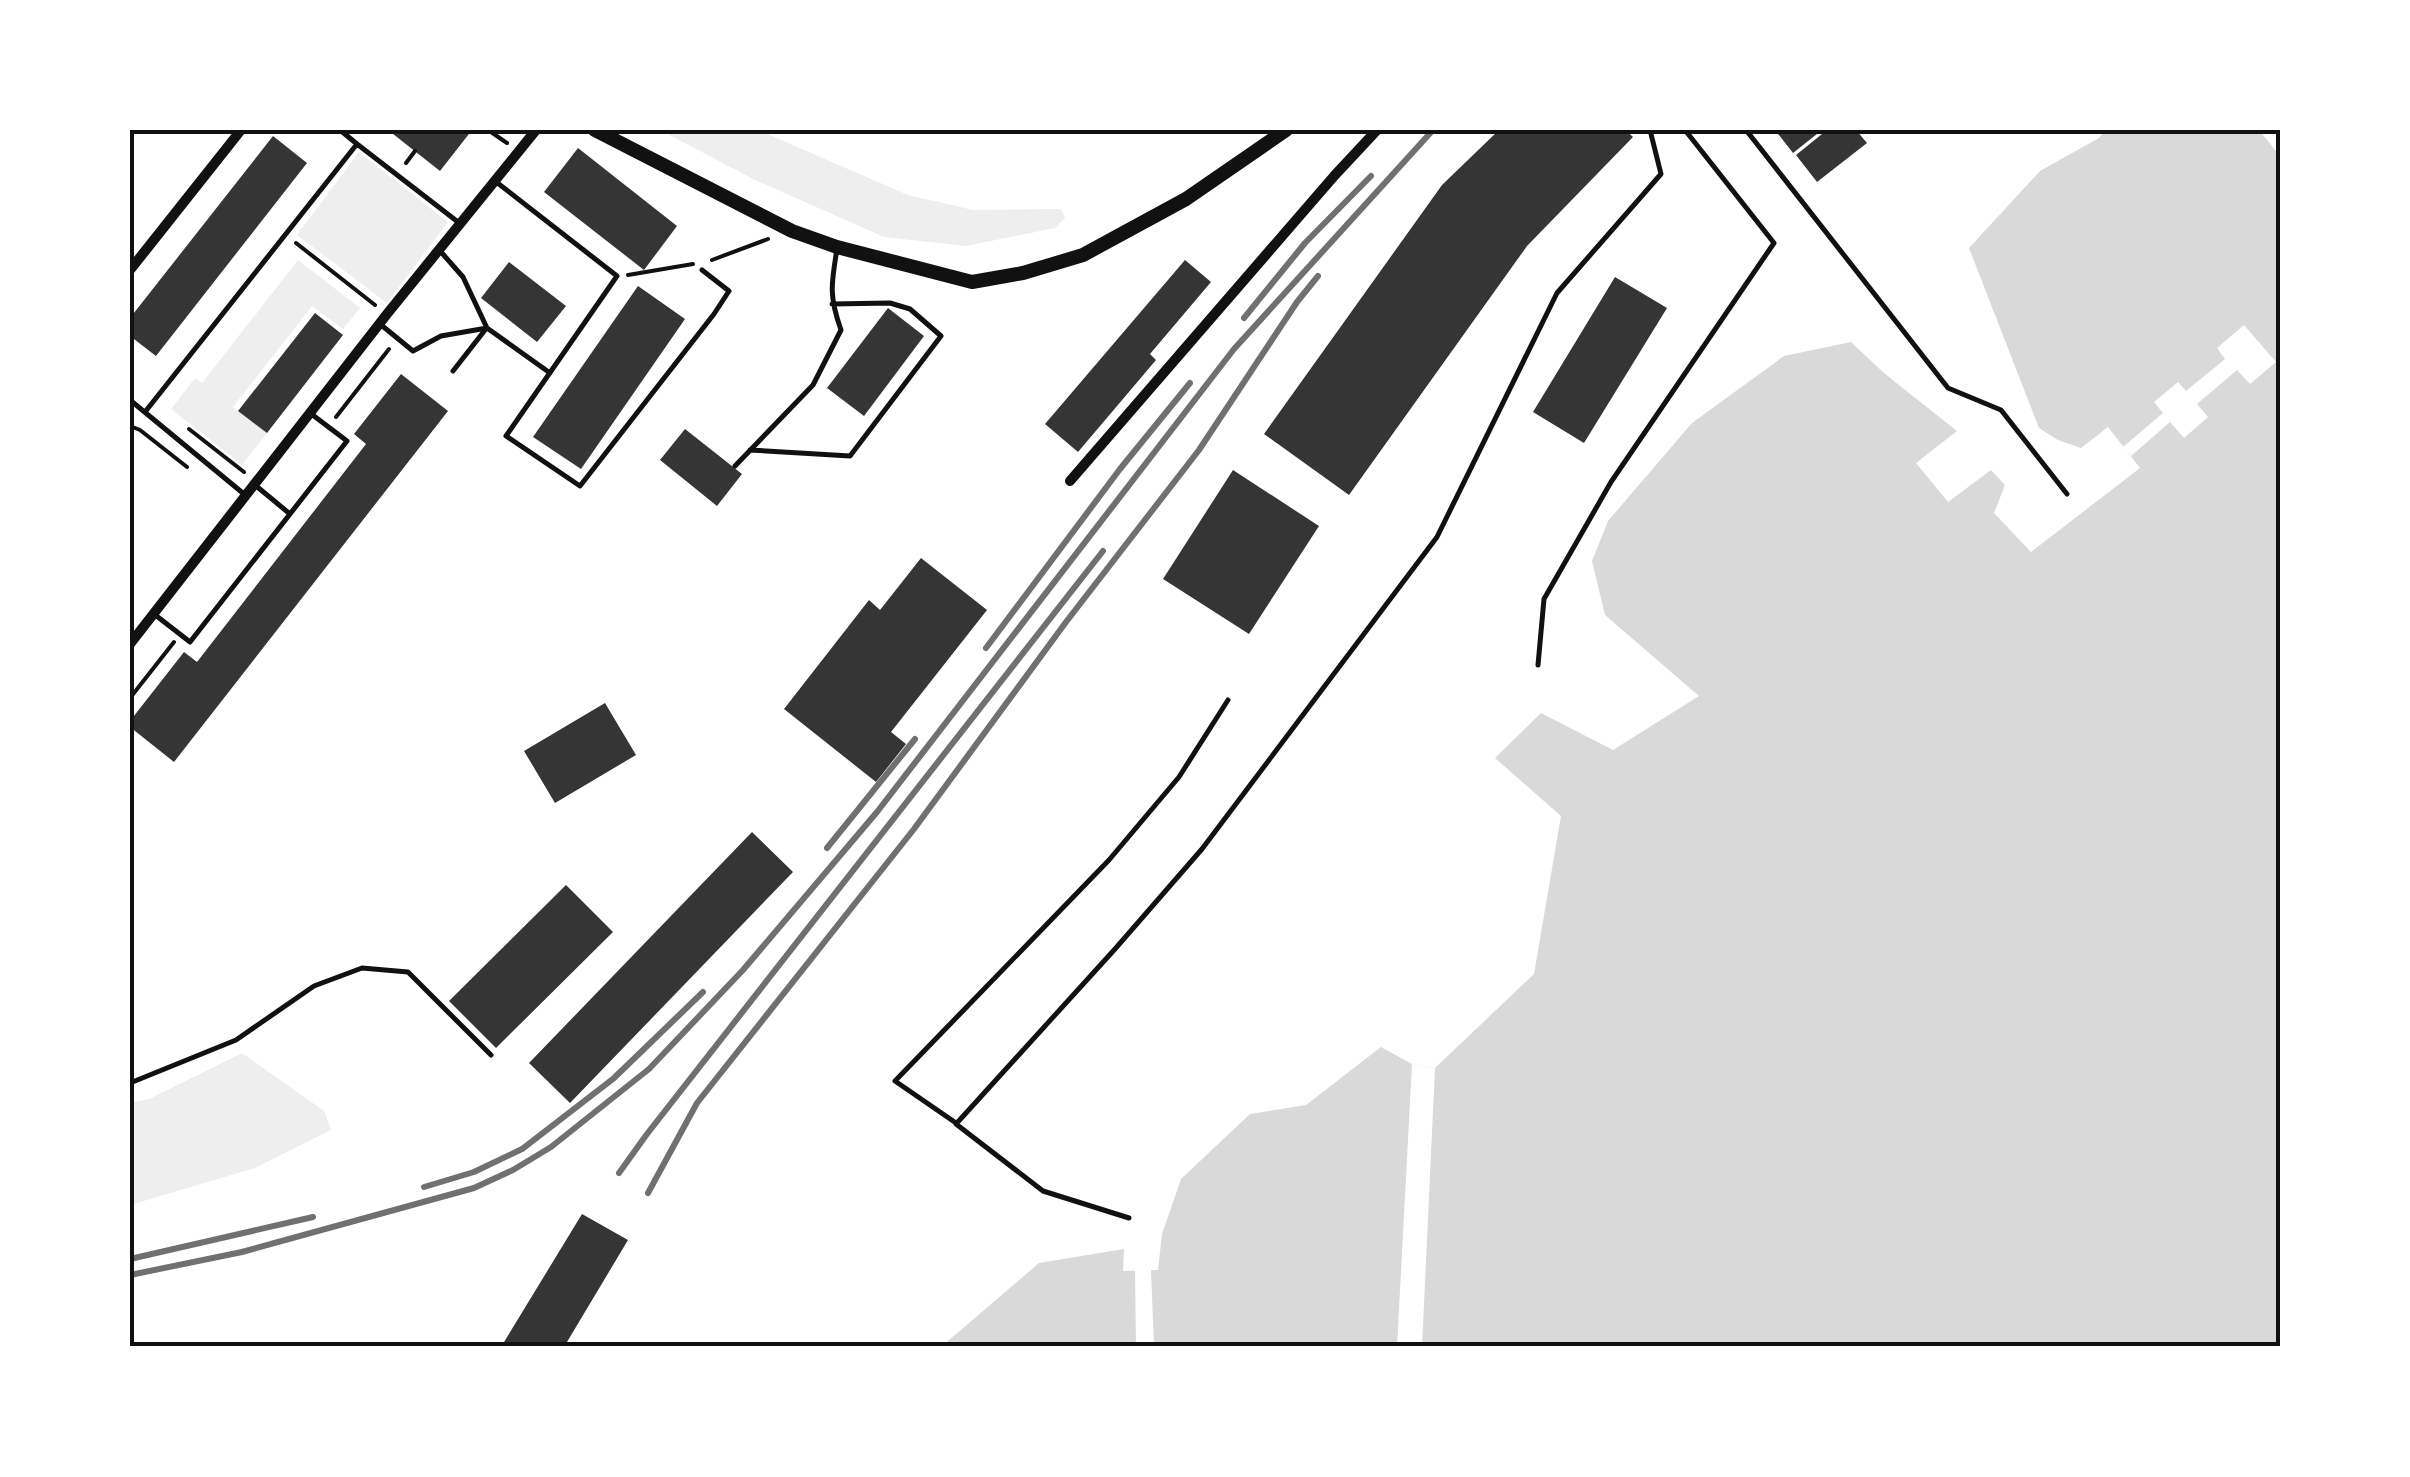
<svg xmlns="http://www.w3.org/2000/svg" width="2410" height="1477" viewBox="0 0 2410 1477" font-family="'Work Sans',sans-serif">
	<rect width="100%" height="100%" fill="#fff"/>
	<path fill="#eee" d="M660,130H758L908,195L973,210L1061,209L1065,218L1055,228L966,246L884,237L755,180Z
		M359,152L448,222L387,303L297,235Z
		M298,260L360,308L343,329L312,306L233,407L267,433L242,465L171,409L195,378L202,383Z
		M242,1053L324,1111L331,1130L255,1168L130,1205V1103L149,1099Z"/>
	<path fill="#d9d9d9" d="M2105,130H2259L2280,156V1347H941L1039,1263L1124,1249L1123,1271L1158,1270L1162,1234L1181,1179L1250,1114L1306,1105L1381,1047L1412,1064L1435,1068L1534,974L1561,816L1495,758L1541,713L1613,750L1699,696L1605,615L1592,561L1608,521L1692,423L1784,356L1851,342L1885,374L1957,431L1916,463L1948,502L1991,470L2005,485L1994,513L2031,552L2140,468L2108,427L2081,448L2058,440L2039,428L1969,248L2040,171L2099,138Z"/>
	<path fill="#fff" d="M2244,325L2276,362L2250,384L2237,370L2197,404L2208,417L2184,438L2170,422L2131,456L2123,447L2163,413L2154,402L2178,382L2186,391L2225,359L2217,348Z
		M1412,1064L1435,1068L1422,1347H1397Z
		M1135,1270H1151L1154,1347H1136Z"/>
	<path fill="#353535" d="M388,130H472L440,171Z
		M1499,130H1626L1633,137L1527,246L1349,495L1264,434L1442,185Z
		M1775,130H1822L1793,153Z
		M1827,130H1856L1867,143L1817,182L1796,155Z
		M273,136L307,163L156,356L130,336V318Z
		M578,148L677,226L644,270L544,192Z
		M1185,260L1211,282L1150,354L1156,360L1078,452L1045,424Z
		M509,262L566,306L537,342L481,298Z
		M1615,277L1667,308L1584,443L1533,412Z
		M638,286L685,319L581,469L533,437Z
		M888,308L924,336L864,416L827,388Z
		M315,313L343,335L267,433L238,411Z
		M401,374L448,411L174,762L130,727V721L184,652L197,662L366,444L354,434Z
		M685,429L742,474L717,506L660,460Z
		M1233,470L1319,526L1249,634L1163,579Z
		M921,558L987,610L891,732L906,744L876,782L784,709L869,600L880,610Z
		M605,703L636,755L555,803L524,751Z
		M752,832L793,872L570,1103L529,1063Z
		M566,885L613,932L496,1048L449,1001Z
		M582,1214L628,1240L564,1347H501Z"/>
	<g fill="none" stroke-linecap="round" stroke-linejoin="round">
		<path stroke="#111" stroke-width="4" d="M488,130L507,143
			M406,163L415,151
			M296,243L375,305
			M712,260L768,239
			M628,275L693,264
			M336,417L389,349
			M130,426L140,430L187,467
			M189,429L244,472
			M130,545L132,572L130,582
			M130,698L174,642"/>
		<path stroke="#111" stroke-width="5" d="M340,130L357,144
			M1746,130L1948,388L2001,410L2067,494
			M495,181L617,276L506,436L580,486L714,314L729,291L702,270
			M441,252L463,277L487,328L550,373
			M380,324L413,351L441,336L487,328
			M453,371L485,330
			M130,400L244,494
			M145,412L357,144L458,222
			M750,450L850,456L941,336L910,309L890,303L832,304
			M735,466L813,385L841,330C829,296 831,285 837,249
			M255,485L290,514
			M154,614L190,642L347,441L310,413
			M1538,665L1544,599L1611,482L1774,243L1685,130
			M130,1083L236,1040L314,986L362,968L408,972L491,1055
			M956,1123L895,1081L1109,860L1179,777L1228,700
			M1129,1218L1043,1191L956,1124L1115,949L1202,849L1437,537L1557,293L1661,174L1650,130"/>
		<path stroke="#111" stroke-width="10" d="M130,270L241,130
			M1070,481L1335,175L1377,130
			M130,644L387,314L536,130"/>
		<path stroke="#111" stroke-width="14" d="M595,130L792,231L837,247L972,282L1023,273L1083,255L1186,199L1286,130"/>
		<path stroke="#707070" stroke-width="6" d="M1244,318L1305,243L1371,176
			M986,648L1120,469L1190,383
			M827,848L915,739
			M619,1173L647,1134L1103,551
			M424,1187L474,1172L522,1149L614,1078L703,992
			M648,1193L697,1103L914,829L1066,622L1199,450L1297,302L1318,276
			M130,1259L313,1217
			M130,1275L242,1252L474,1188L513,1170L551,1147L649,1069L743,970L877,812L1234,349L1433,130"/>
	</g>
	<rect width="2410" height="1477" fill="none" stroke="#ffffff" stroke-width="265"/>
	<rect x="132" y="132" width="2146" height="1212" fill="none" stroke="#111" stroke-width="4"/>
</svg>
